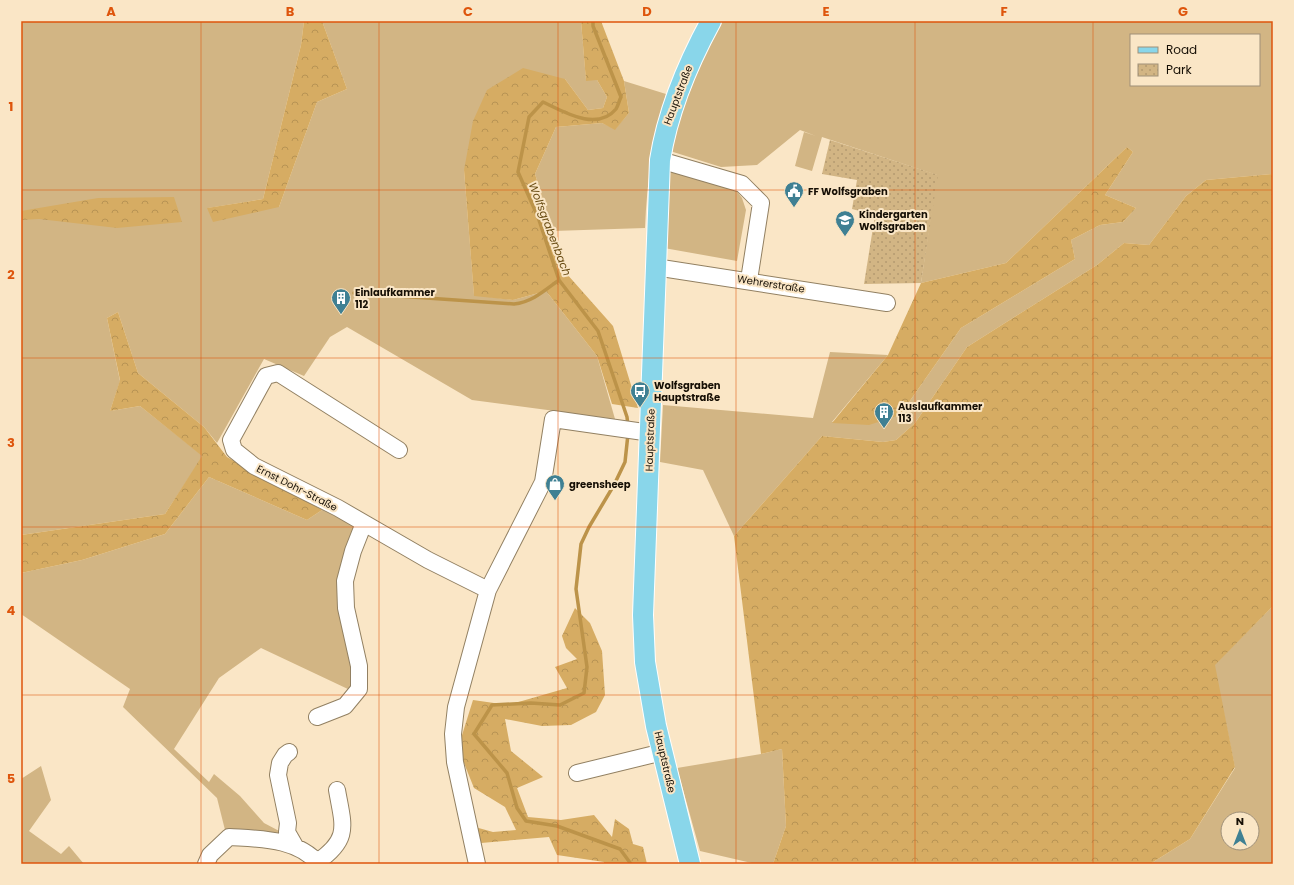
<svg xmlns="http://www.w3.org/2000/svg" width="1294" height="885" viewBox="0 0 1294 885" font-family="Poppins,sans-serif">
	<defs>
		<pattern id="forest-crowns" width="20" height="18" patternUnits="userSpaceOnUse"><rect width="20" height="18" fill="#d6ac63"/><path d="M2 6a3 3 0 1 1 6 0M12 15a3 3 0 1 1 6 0" fill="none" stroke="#b79354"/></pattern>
		<pattern id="park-dots" width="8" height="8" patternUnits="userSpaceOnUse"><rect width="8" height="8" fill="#d2b584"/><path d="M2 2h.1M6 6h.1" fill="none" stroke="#b49a70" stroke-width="1.8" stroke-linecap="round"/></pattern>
	</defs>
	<rect width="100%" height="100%" fill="#fae6c6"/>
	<path fill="#d2b584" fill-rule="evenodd" d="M21,21H304L301,45L263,199L208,208L279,207L317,102L347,89L322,21H581L586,80H597L607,97L603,108L588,110L565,79L464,170L474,295L513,300L546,291L597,356L615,419L472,400L347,327L330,337L304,376L264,359L217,443L204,427L138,373L118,312L107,318L120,381L110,411L140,406L203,456L165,514L21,535Z
		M722,21H1273V174L1206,180L1186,196L1149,245L1124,243L1097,265L967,347L915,423L896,440L883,442L822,436L734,536L703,470L660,462L663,405L813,418L830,352L888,355L832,422L900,415L961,328L1075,259L1071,240L1100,225L1123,222L1136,208L1105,195L1133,152L1127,147L1006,263L921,283L937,175L822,137L812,171L795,166L804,132L816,136L800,130L757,165L721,167L670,151L683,101L705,51ZM1131,35H1259V85H1131Z
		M624,81L666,94C653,139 647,181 645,228L553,231L535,174L556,127L602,123L615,129L629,113Z
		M670,170L736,190L742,198L746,210L737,261L664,248L666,177Z
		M209,477L307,520L322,510L357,527L340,580L353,670L350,690L261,648L219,678L174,749L209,782L214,774L240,796L264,823L283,833L225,830L217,798L123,707L130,689L21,614V573L82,560L165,534Z
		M1273,606V864H1150L1190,839L1235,768L1214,665ZM1228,819H1252V843H1228Z
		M782,749L786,826L773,864H756L700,851L677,768L761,754Z
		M41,766L51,800L29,831L61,854L69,846L84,864H21V779Z"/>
	<path fill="url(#forest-crowns)" d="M304,21H322L347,89L317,102L279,207L213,222L207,208L263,199L301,45Z
		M581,21H601L624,81L629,113L615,130L602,123L556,127L535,174L566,273L613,326L638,408L612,404L597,356L546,291L513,300L474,296L464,170L473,121L487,90L523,68L565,79L588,110L603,108L607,97L597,80L586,81Z
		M1127,147L1133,152L1105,195L1136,208L1123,222L1100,225L1071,240L1075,259L961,328L900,415L869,425L832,423L888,355L921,283L1006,263Z
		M1273,174V606L1215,665L1235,767L1190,839L1150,864H773L786,826L782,749L761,754L734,536L822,436L883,442L896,440L915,423L967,347L1097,265L1124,243L1149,245L1186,196L1206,180Z
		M174,197L182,222L117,228L39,219L21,220V211L98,198Z
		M118,312L138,373L204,427L227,457L322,510L307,520L209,477L165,534L82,560L21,573V535L165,514L202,456L140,406L110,411L120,380L107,318Z
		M575,608L590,623L602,651L605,695L596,712L571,725L542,726L505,719L511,751L543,777L517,788L528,817L561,820L594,815L612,837L615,819L629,829L633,844L643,847L647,864H604V862L557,855L549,837L481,843L475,827L493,832L516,830L505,807L474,788L458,748L473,700L508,705L567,688L555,667L577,659L566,648L562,636Z"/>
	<path fill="url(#park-dots)" d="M830,140L938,175L921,283L864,284L875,215L852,209L857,180L822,174Z"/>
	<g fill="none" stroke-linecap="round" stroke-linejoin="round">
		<path stroke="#bc9349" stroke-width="3.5" d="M593,21V26L621,97C619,101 618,106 616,109C597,132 564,112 543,102L529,117L518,172L538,217L559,280L598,331L627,417L628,426
			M354,293L514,304C532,302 544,291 559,280
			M628,434L625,462L614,485L589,527L581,544L576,589L587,667L584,693L560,705L531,703L492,705L474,734L507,773L517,808L526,821L557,826L620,849L631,864"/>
		<g stroke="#928062" stroke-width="18">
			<path id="minor" d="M660,160L742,184L761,203L749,280
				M655,267L887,303
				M399,450L278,373L266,376L231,440L234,450L254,466L338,508L428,560L488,590
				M317,717L345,706L359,689V666L346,608L345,581L353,551L364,523
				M289,752L285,755L280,763L278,775L288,823L287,832L295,846
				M577,773L663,752
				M317,862C351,839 343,825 337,790
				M206,864L210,855L229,837C260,839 297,838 319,864
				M477,864L455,762L453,734L456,707L488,590L543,482L553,419L651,433"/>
		</g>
		<g stroke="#fff" stroke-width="22">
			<path id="major" d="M690,864L656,726L645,662L643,615L660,160C668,110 687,65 711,21"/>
		</g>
		<use href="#minor" stroke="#fff" stroke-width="16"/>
		<use href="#major" stroke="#89d6ea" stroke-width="20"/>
	</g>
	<path fill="none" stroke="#de550c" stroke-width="1" stroke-opacity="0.55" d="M201,21V864M379,21V864M558,21V864M736,21V864M915,21V864M1093,21V864M21,190H1273M21,358H1273M21,527H1273M21,695H1273"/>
	<defs>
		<g id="civic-pin" transform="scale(1)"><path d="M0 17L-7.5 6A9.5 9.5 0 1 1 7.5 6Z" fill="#3f8093" stroke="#fae6c6"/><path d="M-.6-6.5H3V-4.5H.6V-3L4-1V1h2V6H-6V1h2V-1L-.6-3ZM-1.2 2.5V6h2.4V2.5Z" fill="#fff"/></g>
		<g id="school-pin" transform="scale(1)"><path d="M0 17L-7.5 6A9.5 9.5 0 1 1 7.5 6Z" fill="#3f8093" stroke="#fae6c6"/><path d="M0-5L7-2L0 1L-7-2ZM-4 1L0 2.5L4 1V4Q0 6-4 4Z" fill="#fff"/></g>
		<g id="building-pin" transform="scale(1)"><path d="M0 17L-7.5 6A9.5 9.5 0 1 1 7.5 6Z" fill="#3f8093" stroke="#fae6c6"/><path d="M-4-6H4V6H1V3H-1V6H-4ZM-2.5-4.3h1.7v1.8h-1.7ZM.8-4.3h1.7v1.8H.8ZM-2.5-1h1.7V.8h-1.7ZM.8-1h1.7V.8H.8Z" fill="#fff"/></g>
		<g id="bus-pin" transform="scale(1)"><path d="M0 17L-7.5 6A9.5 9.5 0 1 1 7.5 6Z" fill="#3f8093" stroke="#fae6c6"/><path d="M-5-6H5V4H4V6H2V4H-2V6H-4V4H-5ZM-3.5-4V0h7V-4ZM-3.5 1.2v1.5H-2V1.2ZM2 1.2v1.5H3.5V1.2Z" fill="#fff"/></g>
		<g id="shop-pin" transform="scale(1)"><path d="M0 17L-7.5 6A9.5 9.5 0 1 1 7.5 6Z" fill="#3f8093" stroke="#fae6c6"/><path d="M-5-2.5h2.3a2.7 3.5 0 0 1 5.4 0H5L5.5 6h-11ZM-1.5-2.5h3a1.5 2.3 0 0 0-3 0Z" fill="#fff"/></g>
	</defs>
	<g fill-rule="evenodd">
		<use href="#civic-pin" x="794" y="191"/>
		<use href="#school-pin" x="845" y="220"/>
		<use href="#building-pin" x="341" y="298"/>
		<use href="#bus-pin" x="640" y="391"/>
		<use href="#building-pin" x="884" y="412"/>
		<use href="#shop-pin" x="555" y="484"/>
	</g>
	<g text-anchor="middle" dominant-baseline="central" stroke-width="4" stroke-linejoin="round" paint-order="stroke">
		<g font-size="10" fill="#160f05" stroke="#fae6c6">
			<text transform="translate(678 95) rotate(-69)">Hauptstraße</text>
			<text transform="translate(771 284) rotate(9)">Wehrerstraße</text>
			<text transform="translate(650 440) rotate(-88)">Hauptstraße</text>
			<text transform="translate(297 488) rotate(27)">Ernst Dohr-Straße</text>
			<text transform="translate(665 762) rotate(77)">Hauptstraße</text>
		</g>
		<g font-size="10" font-weight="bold" fill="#160f05" stroke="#fae6c6" text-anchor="start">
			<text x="808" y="191">FF Wolfsgraben</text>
			<text x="859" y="214">Kindergarten<tspan x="859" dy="12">Wolfsgraben</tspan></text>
			<text x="355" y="292">Einlaufkammer<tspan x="355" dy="12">112</tspan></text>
			<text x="654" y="385">Wolfsgraben<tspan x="654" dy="12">Hauptstraße</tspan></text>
			<text x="898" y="406">Auslaufkammer<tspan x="898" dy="12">113</tspan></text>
			<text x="569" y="484">greensheep</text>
		</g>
		<g font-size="11" font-style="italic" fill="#6a4d14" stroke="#fae6c6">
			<text transform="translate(550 229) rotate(69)">Wolfsgrabenbach</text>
		</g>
	</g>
	<rect width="1294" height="885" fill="none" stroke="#fae6c6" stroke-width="44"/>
	<rect x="1130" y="34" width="130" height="52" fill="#fae6c6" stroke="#9f9079"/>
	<rect x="1138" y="47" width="20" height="6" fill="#89d6ea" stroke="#9f9079"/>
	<text x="1166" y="54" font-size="12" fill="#160f05">Road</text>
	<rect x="1138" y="64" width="20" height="12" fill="url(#park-dots)" stroke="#9f9079"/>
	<text x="1166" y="74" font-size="12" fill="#160f05">Park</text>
	<g transform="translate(1240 831)"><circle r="19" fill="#fae6c6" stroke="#9f9079"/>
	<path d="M0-3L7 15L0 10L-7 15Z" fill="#3f8093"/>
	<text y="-6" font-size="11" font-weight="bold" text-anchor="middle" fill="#160f05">N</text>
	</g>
	<rect x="22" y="22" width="1250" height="841" fill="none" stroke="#de550c" stroke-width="1.5"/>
	<g font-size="13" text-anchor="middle" font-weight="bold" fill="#de550c">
		<text x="111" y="16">A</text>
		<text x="290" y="16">B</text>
		<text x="468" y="16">C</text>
		<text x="647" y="16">D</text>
		<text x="826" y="16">E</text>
		<text x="1004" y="16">F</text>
		<text x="1183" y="16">G</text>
		<text x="11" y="111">1</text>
		<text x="11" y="279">2</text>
		<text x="11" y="447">3</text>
		<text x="11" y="615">4</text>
		<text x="11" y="783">5</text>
	</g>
</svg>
